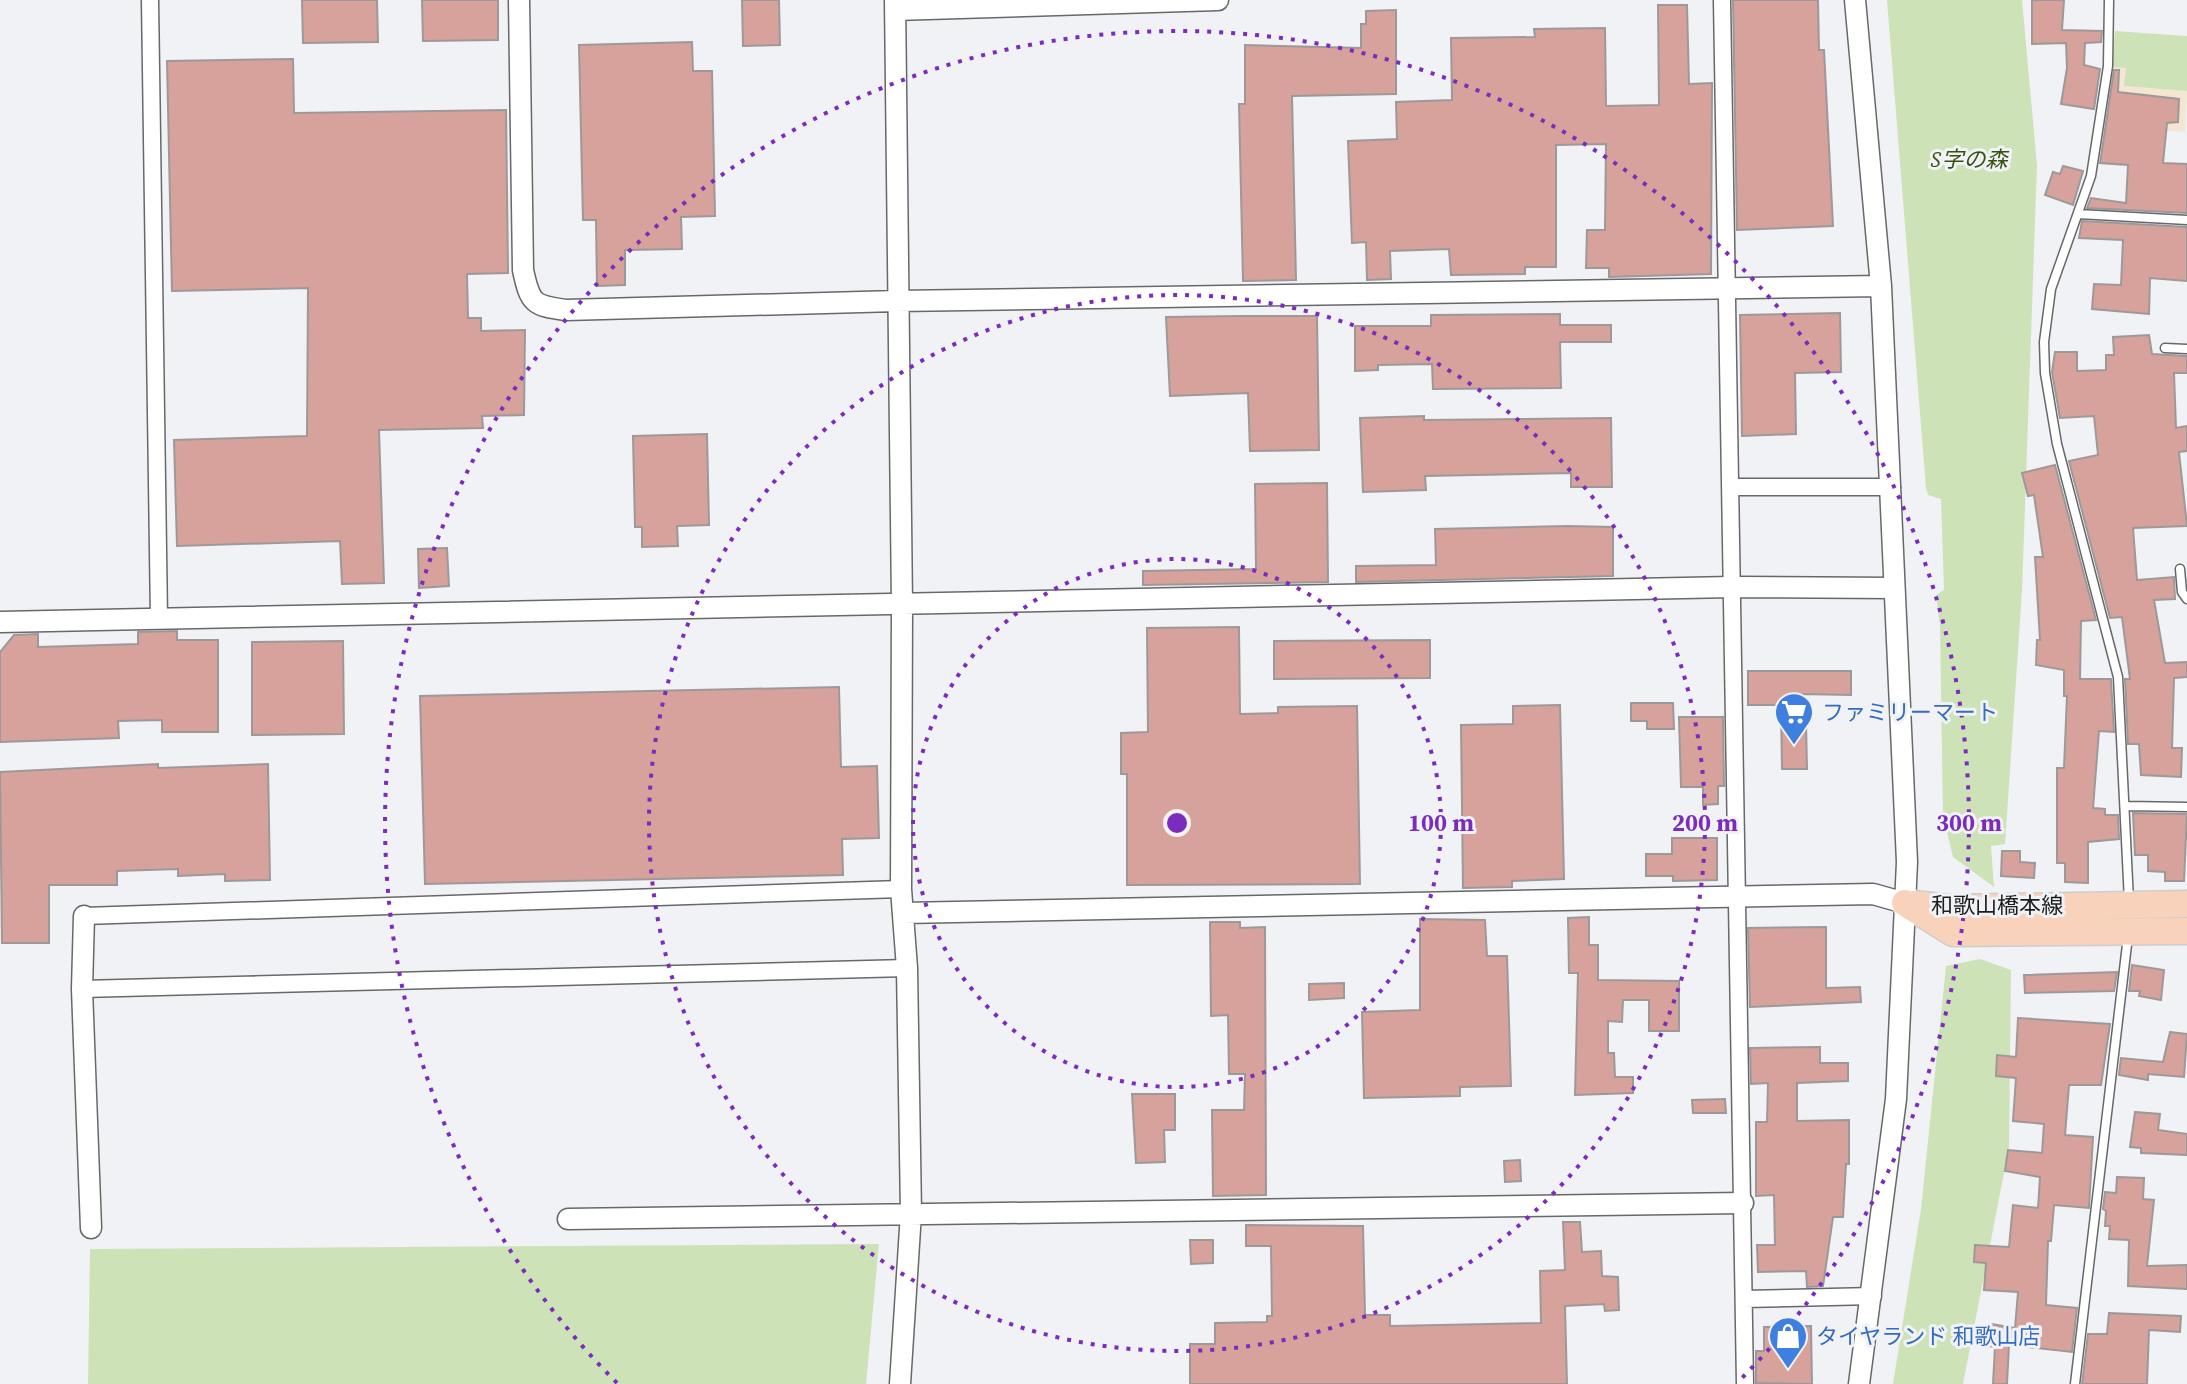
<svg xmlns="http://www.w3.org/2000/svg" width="2187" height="1384" viewBox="0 0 2187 1384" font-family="'Source Serif 4','Noto Sans JP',serif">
	<rect width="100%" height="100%" fill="#f0f2f5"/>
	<path fill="#f4e6d2" d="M2111,67L2126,68L2125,86L2187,91L2185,132L2107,126Z"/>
	<path fill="#cee2b8" d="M1887,0H2022L2037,165L2022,591L2005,844L1991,846L1994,887L1953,857L1943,816L1940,626L1936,595L1944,590L1941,499L1928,495L1926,488Z
		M2115,31L2187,36V91L2124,86L2126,68L2111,67Z
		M1980,959L2011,970L2009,1147L1963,1384H1893L1921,1209L1946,966Z
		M879,1244L866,1384H88L90,1249Z"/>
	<path fill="#d8a29c" stroke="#9d9999" stroke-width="2" d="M302,0H377L378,42L303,43Z
		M422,0H498V40L423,41Z
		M742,0H779L780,45L743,46Z
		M1733,0H1818L1819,50H1824L1833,226L1737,230Z
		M2032,0H2064L2062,30L2102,31L2101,42L2085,43L2084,65L2100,69L2094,109L2061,104L2067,68L2066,43L2032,44Z
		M1658,5H1687L1689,84L1712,83L1711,274L1609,277V268H1586L1587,230H1605L1606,144L1556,145V267H1525V274L1451,275L1449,249L1390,251L1391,279L1367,280L1366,242L1352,243L1348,141L1397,139L1396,102L1452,100L1451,38L1535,37L1534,29L1605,28L1606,106L1659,105Z
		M1396,10V94L1292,96L1296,280L1243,281L1239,104H1245V45L1361,48V24H1366V11Z
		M692,42L693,71H712L715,216L681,217L682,249L625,250V285L597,286L596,220H583L579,45Z
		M293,59L294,113L506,110L508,273L467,274L468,318H481V331L525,330L524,415L482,416L483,428L379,430L384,583L342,584L340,541L177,546L174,440L307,436L308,288L172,291L167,61Z
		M2114,70H2119L2118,92L2179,99L2178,122L2167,123L2163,163L2187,164V213L2087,208L2091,198L2126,203L2128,165L2100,163Z
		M2063,166L2083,171L2073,205L2045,195L2053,172L2060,174Z
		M2082,221L2187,227V281L2150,278L2149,314L2092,309L2094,284L2121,285L2123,240L2079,238Z
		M1840,313L1841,372L1795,373L1796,434L1742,436L1740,315Z
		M1560,314V325H1611V342H1560L1561,388L1433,389L1432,364L1378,365V370L1355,371V326H1431V315Z
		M1240,316H1317L1319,450L1250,451L1248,393L1170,396L1166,317Z
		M2149,335L2152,354L2187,356V373H2174L2176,428L2187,426V451L2179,452L2187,526L2133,528L2137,580L2174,577L2175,599L2154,600L2165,663L2187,662V677L2174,678L2172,748H2182L2181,777L2141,775L2139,744H2128L2125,679H2130L2122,617L2110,618L2069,461L2098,455L2094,416L2060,418L2052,372L2055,352H2077V371L2106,370V355H2114L2113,337Z
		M1424,416V420L1611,418L1612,487H1571V473L1425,476L1426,490L1363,492L1360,418Z
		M707,434L709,525L677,526L678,546L642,547V527H635L633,436Z
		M2055,465L2096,620L2081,621L2080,679H2111L2114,732L2099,731L2093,808L2105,809V815H2118L2119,839L2088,842V883L2065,882V863H2057V768H2064L2067,696H2064V670L2036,665L2037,640H2040L2035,557H2043L2034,495L2028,496L2022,473Z
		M1327,483L1328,582L1143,585V571L1256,569L1255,484Z
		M1567,526L1613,527V576L1356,582V566L1436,565L1435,529Z
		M447,548L449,586L419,588L418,549Z
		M1239,627L1240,714L1278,713V707L1357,706L1360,884L1127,885V774H1121V733L1148,732L1147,628Z
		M177,631V640H218V732H162V720L118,721L119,738L0,742V652L14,635L38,634V647L138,644V632Z
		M1430,640V678L1274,679V641Z
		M343,641L344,734L252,735V642Z
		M1748,671H1851V695L1800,694V723H1806L1807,769H1782L1781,705H1748Z
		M839,687L841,767L877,766L879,838L842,839L843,875L425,884L420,696Z
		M1631,703H1673L1674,729H1647V721H1631Z
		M1560,705L1564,879L1512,881V887L1463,888L1461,725L1513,724V706Z
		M1679,717H1723L1724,786H1718V804L1703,805V787H1681Z
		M158,764V768L268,764L270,880L225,881V874L178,876V869L117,871V885H49V943H2L0,772Z
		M2133,813L2187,814L2184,881H2165V872L2148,871V855H2135Z
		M1672,838H1717V880L1673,881V876H1646V854H1672Z
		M2002,851H2020V862L2035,863L2034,878L2001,876Z
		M1589,917V945H1598V980L1679,981V1031H1649V1000H1623L1622,1022L1608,1021V1053H1614L1615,1077H1633V1093L1575,1095L1578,973H1569L1568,918Z
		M1420,919L1485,920L1487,956H1507L1511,1086L1460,1087V1096L1364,1098L1362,1012L1420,1010Z
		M1210,922H1240V928L1265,927L1266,1195L1213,1196L1212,1110H1244L1245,1074H1229L1228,1015L1211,1016Z
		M1826,927V988L1860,987L1861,1002L1750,1007L1748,928Z
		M2132,965L2164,970L2161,1000L2139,996L2140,991H2129Z
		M2117,972L2114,991L2025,993L2024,975Z
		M1344,983V998L1309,1000V984Z
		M2018,1018L2110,1024L2101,1085H2069L2065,1135L2093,1137L2089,1208L2054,1205L2051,1241H2048L2046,1305L2077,1308L2072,1352L2009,1345L2007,1384H1993L1995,1347L1988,1346L1991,1324L2015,1328L2018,1292L1984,1290L1986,1263L1974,1262L1975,1245L2009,1247L2013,1205L2038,1208L2040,1177L2005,1171L2008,1150L2042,1153L2044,1124L2013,1121L2016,1078L1996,1076L1997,1055L2016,1057Z
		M2170,1032L2187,1034L2184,1077L2148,1074V1080L2119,1075L2121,1058L2163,1062Z
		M1820,1047V1063H1848V1081L1797,1083V1121L1849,1120V1164H1846L1843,1217H1833L1823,1286L1807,1287L1806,1271L1758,1272L1757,1245H1775L1774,1195L1756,1196V1122H1767L1768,1083L1751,1084L1750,1048Z
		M1132,1094H1175V1130H1164L1165,1162L1136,1163Z
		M1725,1099L1726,1113H1693L1692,1100Z
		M2135,1112L2160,1114L2158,1130L2187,1134V1155L2141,1153V1148L2130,1147Z
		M1520,1160L1521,1181L1505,1182L1504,1161Z
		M2117,1177L2144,1178L2143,1199L2154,1200L2147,1266L2187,1265V1289L2128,1286L2129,1240L2109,1239L2110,1226H2105L2106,1211L2103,1209L2105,1192L2116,1193Z
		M1563,1222H1580L1582,1252L1601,1251L1602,1276L1618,1277L1619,1310L1605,1311L1604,1304L1565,1306L1567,1384H1190V1344H1215V1323L1267,1322V1316H1272L1271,1246H1246V1225L1363,1226L1365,1315H1390V1326L1541,1323L1540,1271L1565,1270Z
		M1190,1240H1213V1263L1191,1264Z
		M2109,1313L2181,1316L2180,1332L2149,1330L2147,1384H2082L2088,1334H2107Z
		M1811,1326L1812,1384L1756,1383V1351H1764V1327Z"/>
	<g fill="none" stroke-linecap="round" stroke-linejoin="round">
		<g stroke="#66686a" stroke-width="11">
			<path id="service" d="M2109,0L2108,66L2091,176L2051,289L2044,342L2045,373L2057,444L2118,677L2129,901
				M2078,214L2187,220
				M2165,348L2187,349
				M2180,569L2182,592L2187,599
				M2126,806L2187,807
				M2075,1384L2128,936"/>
		</g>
		<g stroke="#66686a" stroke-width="19">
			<path id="minor" d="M150,0L159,619
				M1722,0L1745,1384
				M1731,487H1892
				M84,916L901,889
				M82,989L907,968
				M1744,1299L1873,1296"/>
		</g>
		<g stroke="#66686a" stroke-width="23">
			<path id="tertiary" d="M519,0L523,270C530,303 533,306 566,310L897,301L1881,286
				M895,0L902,605L901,889L907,968L911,1213L900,1384
				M1855,0L1881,286L1907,862L1896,1099L1859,1384
				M895,10L1218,0
				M0,622L1732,587L1894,588
				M904,913L1873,894L1905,903
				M84,916L82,989L91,1228
				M568,1219L1743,1203"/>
		</g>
		<g stroke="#cdcdce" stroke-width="29">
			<path id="primary" d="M1905,903L1953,933L2187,931
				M1913,904L1951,908L2187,904"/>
		</g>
		<use href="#service" stroke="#fff" stroke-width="8"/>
		<use href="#minor" stroke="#fff" stroke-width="16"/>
		<use href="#tertiary" stroke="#fff" stroke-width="20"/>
		<use href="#primary" stroke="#f9d2bc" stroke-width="26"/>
	</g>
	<g fill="none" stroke="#7b2cbf" stroke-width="4" stroke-dasharray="4 8">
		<circle cx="1177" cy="823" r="264"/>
		<circle cx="1177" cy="823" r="528"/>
		<path d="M617 1383A792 792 0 1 1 1737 1383"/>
	</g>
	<defs>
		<g id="supermarket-pin" transform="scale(2)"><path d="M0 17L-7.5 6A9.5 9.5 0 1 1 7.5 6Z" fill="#3f7fe0" stroke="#f0f2f5"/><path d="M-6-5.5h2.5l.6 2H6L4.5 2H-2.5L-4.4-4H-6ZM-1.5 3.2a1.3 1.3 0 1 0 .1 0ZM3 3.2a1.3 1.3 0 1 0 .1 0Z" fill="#fff"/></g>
		<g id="shop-pin" transform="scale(2)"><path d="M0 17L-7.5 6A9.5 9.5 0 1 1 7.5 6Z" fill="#3f7fe0" stroke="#f0f2f5"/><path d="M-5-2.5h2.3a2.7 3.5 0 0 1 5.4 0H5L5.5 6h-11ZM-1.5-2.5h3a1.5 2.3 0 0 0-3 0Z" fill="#fff"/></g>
	</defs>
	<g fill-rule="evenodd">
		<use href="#supermarket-pin" x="1794" y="712"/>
		<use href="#shop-pin" x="1788" y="1336"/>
	</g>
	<g text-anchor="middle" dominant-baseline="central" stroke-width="6" stroke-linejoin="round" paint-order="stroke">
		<g font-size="22" font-style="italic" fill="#38510f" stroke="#f0f2f5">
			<text x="1969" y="159">S字の森</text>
		</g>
		<g font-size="22" fill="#366cbe" stroke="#f0f2f5" text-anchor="start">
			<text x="1822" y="712">ファミリーマート</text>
			<text x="1816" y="1336">タイヤランド 和歌山店</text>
		</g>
		<g font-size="22" fill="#1c1d1e" stroke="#f0f2f5">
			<text x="1997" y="905">和歌山橋本線</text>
		</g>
	</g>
	<circle cx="1177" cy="823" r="12" fill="#7b2cbf" stroke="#f0f2f5" stroke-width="4"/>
	<g font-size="24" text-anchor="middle" font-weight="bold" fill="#7b2cbf" stroke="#f0f2f5" stroke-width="6" stroke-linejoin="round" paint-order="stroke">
		<text x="1441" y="831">100 m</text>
		<text x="1705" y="831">200 m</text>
		<text x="1969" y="831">300 m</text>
	</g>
</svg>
